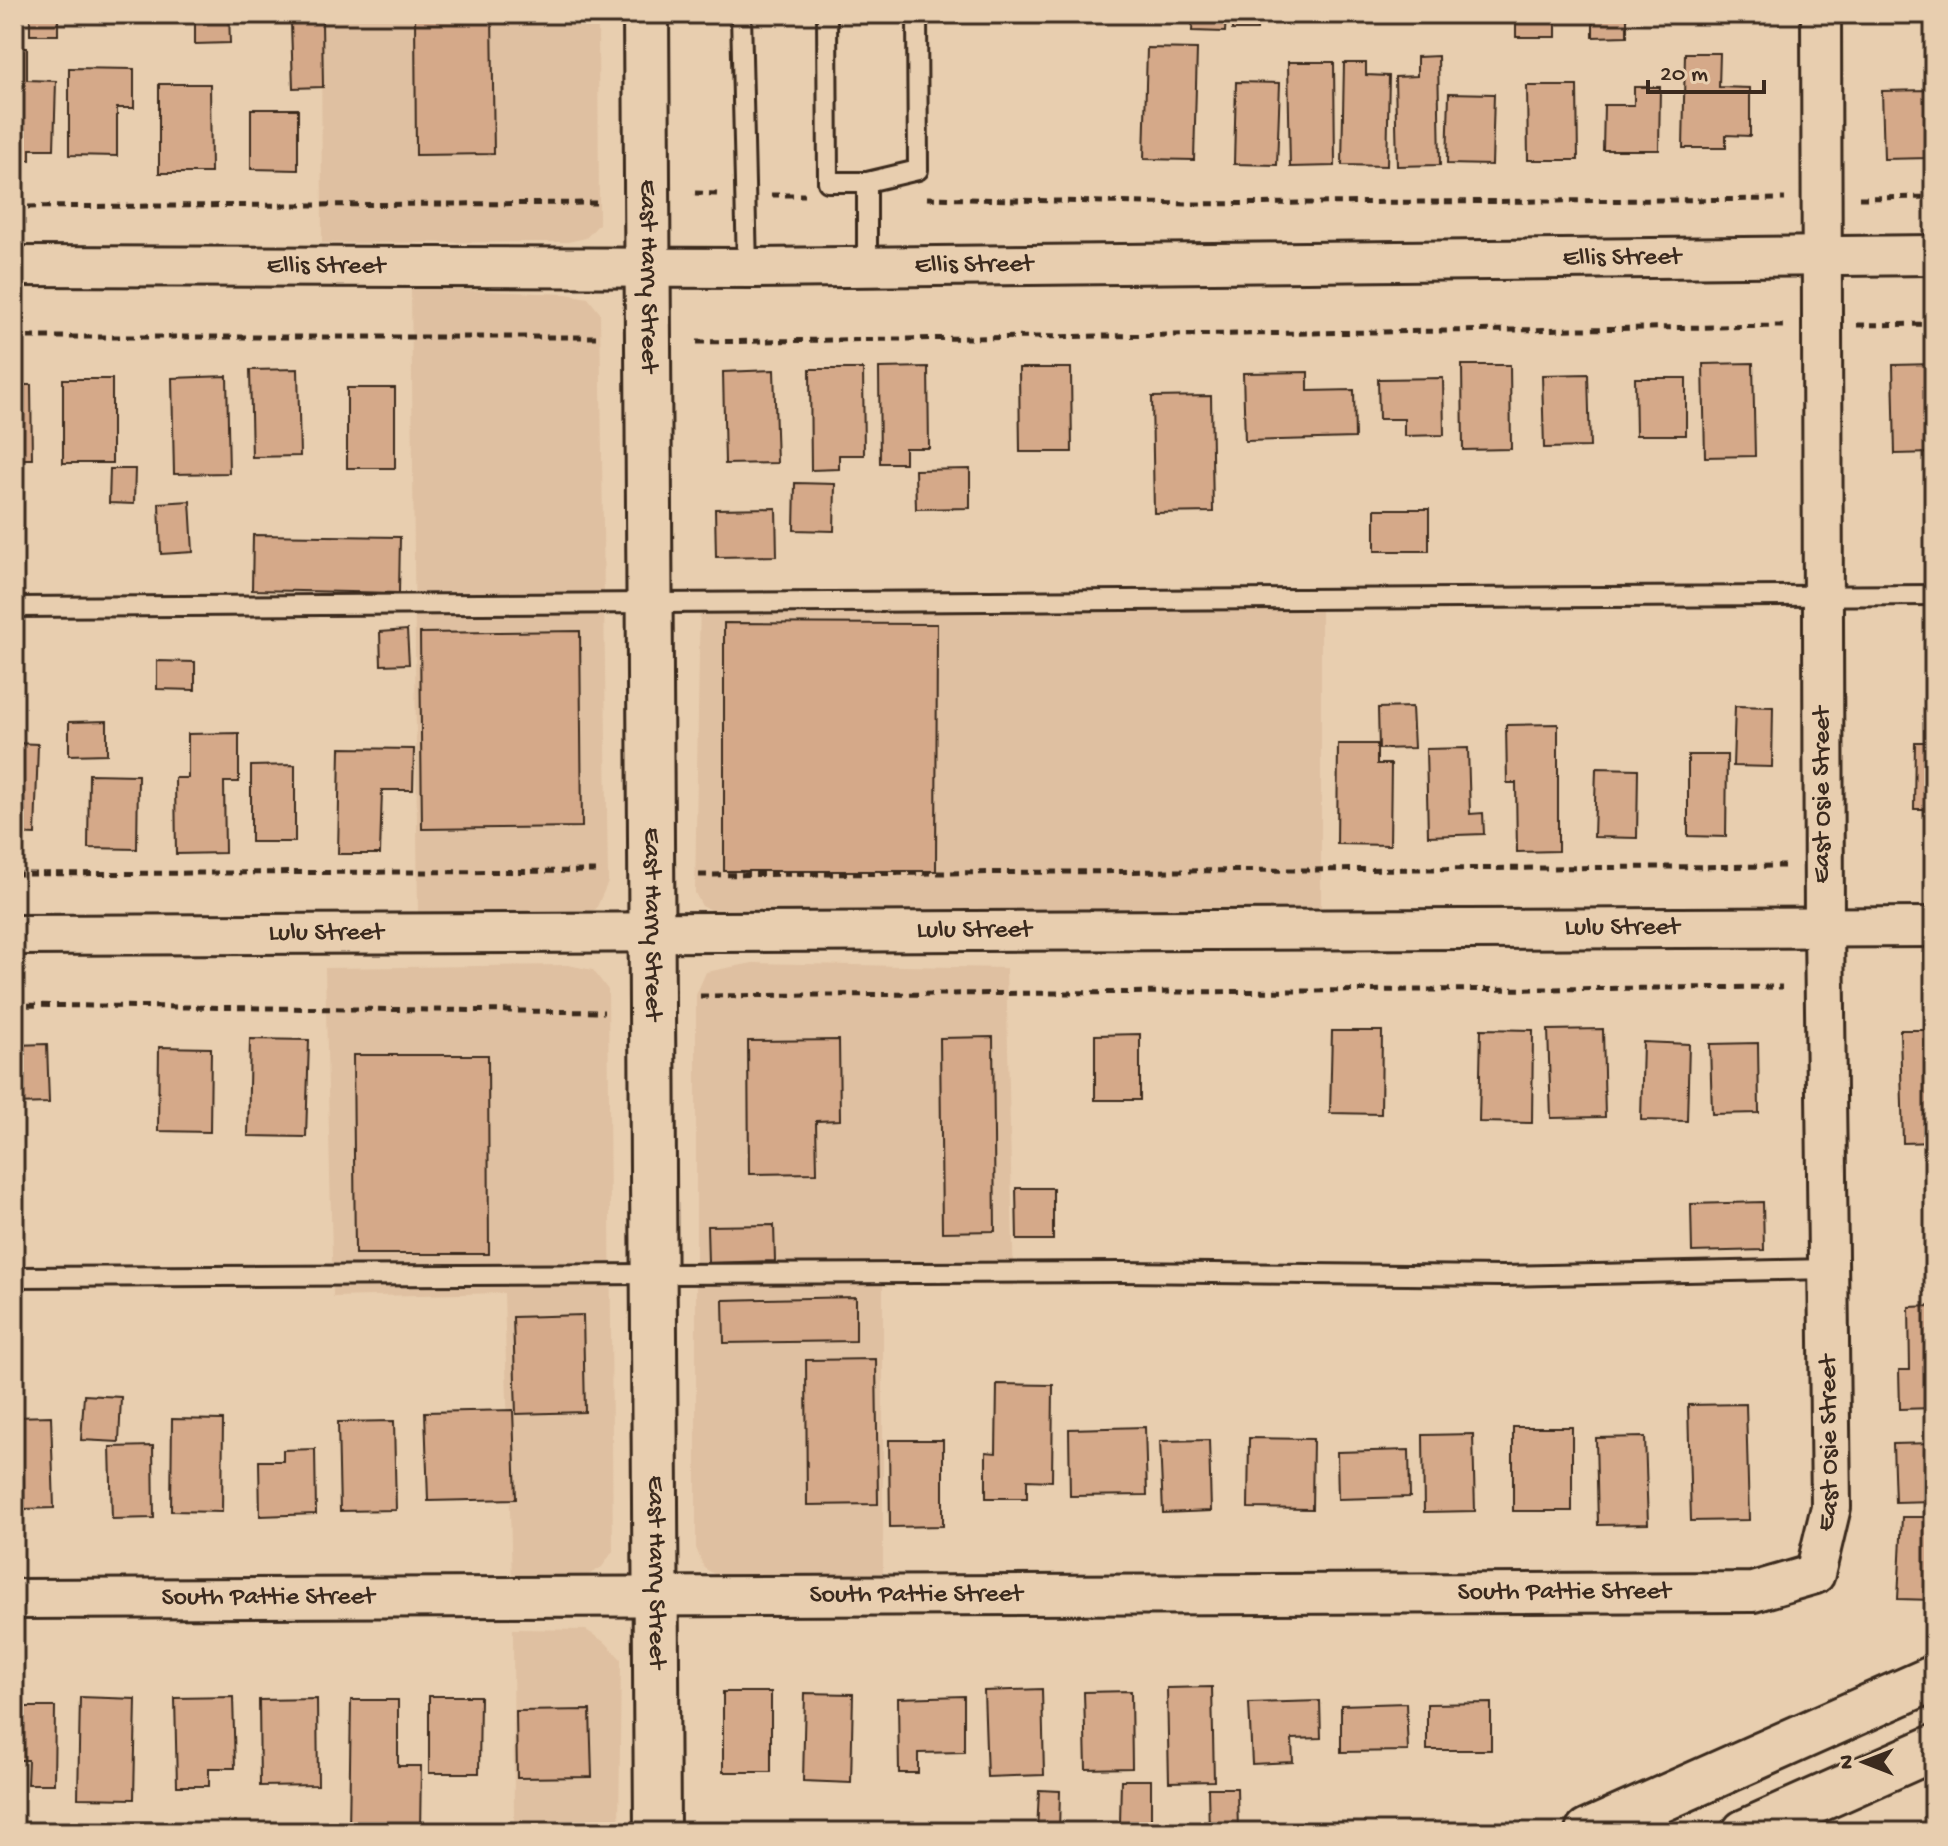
<svg xmlns="http://www.w3.org/2000/svg" width="1948" height="1846" viewBox="0 0 1948 1846" font-family="'Gochi Hand',sans-serif">
	<rect width="100%" height="100%" fill="#e8ceaf"/>
	<filter id="ink" filterUnits="userSpaceOnUse"><feTurbulence type="fractalNoise" baseFrequency=".0125" numOctaves="2"/><feDisplacementMap in="SourceGraphic" scale="16" xChannelSelector="R" yChannelSelector="G"/><feConvolveMatrix kernelMatrix="1 2 1 2 8 2 1 2 1" color-interpolation-filters="sRGB"/></filter>
	<g filter="url(#ink)">
		<path fill="#dfc0a1" d="M321,14H598L599,224L586,238L568,242L322,243Z
			M411,288L567,294L588,298L600,313L608,882L596,909L578,914L418,916Z
			M700,592H1321V909L723,916L702,906L695,893Z
			M753,963L1006,968L1014,1286L883,1284V1573L719,1577L704,1568L696,1548V995L706,972Z
			M568,965L593,970L608,990L613,1551L602,1567L585,1577L512,1581L504,1293L333,1297L325,968Z
			M513,1629L586,1630L606,1643L621,1659L619,1832H514Z"/>
		<path fill="#d5a989" stroke="#3b2a1e" stroke-width="2" d="M30,14H58V35H30Z
			M195,14H229L230,43L195,44Z
			M415,14H492L494,154L416,155Z
			M1193,14H1226L1225,32L1192,31Z
			M1232,14H1257V30H1232Z
			M1516,14H1556V37H1516Z
			M1593,14H1627V36L1593,37Z
			M291,22H322L323,87L293,88Z
			M14,48H27V80L56,81L54,149H30V160H14Z
			M1147,48L1197,49L1194,160L1144,159Z
			M1685,53H1720L1719,87L1750,88V136L1726,135V148H1683Z
			M1438,56L1440,165L1397,166L1395,77L1417,76V57Z
			M1288,62H1334L1335,166L1290,167Z
			M1344,63H1366V75L1389,76L1387,166L1342,165Z
			M69,68L134,69V108H117V156L69,155Z
			M1236,82L1280,83L1277,165L1234,164Z
			M159,84H210L211,173H159Z
			M1527,86H1577L1578,160H1528Z
			M1634,87H1660L1659,150H1603L1604,105H1634Z
			M1928,90L1930,158L1884,159L1882,91Z
			M1449,93L1494,94L1492,165L1447,164Z
			M251,109H298V170L251,169Z
			M1753,363L1755,456L1705,457L1703,364Z
			M1934,364V453L1895,454L1893,365Z
			M1462,365H1510L1511,449L1463,450Z
			M928,367L929,448H905V463H880L879,368Z
			M1019,368H1071L1072,452H1020Z
			M298,369L300,456L252,457L250,370Z
			M810,369H863L864,455H839V469L811,470Z
			M774,370L777,463L725,464L723,372Z
			M1308,372V391L1354,390L1355,438L1245,441L1243,373Z
			M1588,374L1590,447L1544,448L1542,375Z
			M227,376L229,473L174,474L172,378Z
			M1443,378L1444,435L1404,436V419H1379L1378,379Z
			M1635,378H1686V435H1636Z
			M63,379H112V463H63Z
			M14,385H31L32,459H14Z
			M347,388H395V468H347Z
			M1211,396L1213,512L1154,513L1152,397Z
			M110,469H135L134,504L109,503Z
			M970,469V508L916,509L915,470Z
			M795,483L835,484L834,531L794,530Z
			M190,501L193,552L161,554L159,503Z
			M776,508L777,556L716,557L715,509Z
			M1375,509H1429V551H1375Z
			M253,535L400,537L399,593L252,590Z
			M724,623L937,624L936,871H724Z
			M407,630L409,664L381,665L380,632Z
			M580,631L582,827L422,829L420,633Z
			M157,661L195,662V690L157,689Z
			M1735,706L1773,707L1772,767L1733,766Z
			M1412,707L1414,748L1379,749L1378,708Z
			M107,721V754L69,755V722Z
			M1558,724V851L1517,852L1516,783H1507L1506,725Z
			M239,733V782H224L225,853L176,854L175,778H188V734Z
			M1915,742H1934V809H1914Z
			M14,743L38,744L35,835L14,834Z
			M1338,744H1377V764H1391L1390,845L1337,844Z
			M340,748L414,749L413,790H382L380,854H338Z
			M1468,748L1470,814L1483,813L1484,834L1428,836L1426,749Z
			M1688,755H1727L1726,837L1688,836Z
			M295,765V842H251V766Z
			M1596,768L1638,769L1637,838L1594,837Z
			M89,774L138,775L137,849L88,848Z
			M1481,1029L1533,1030L1532,1123L1479,1122Z
			M1603,1029L1605,1117L1551,1118L1548,1030Z
			M1900,1030H1934V1142L1903,1143Z
			M1332,1031H1382L1381,1114L1330,1113Z
			M1140,1034V1100H1095V1035Z
			M993,1037L995,1231L942,1232L940,1038Z
			M250,1039L309,1040L306,1137L248,1136Z
			M839,1040L840,1120L816,1121L817,1173L749,1174L748,1041Z
			M1643,1042L1689,1044L1687,1121L1641,1120Z
			M1758,1043L1759,1113L1712,1114L1710,1044Z
			M47,1044L49,1103L14,1104V1045Z
			M159,1047L211,1048L210,1132L158,1131Z
			M353,1055H488L489,1254H355Z
			M1016,1188H1053V1240H1017Z
			M1763,1202L1764,1250L1692,1252L1691,1204Z
			M774,1225L775,1261L708,1263L707,1226Z
			M856,1297V1341L724,1343L723,1300Z
			M1934,1306V1408L1900,1409L1899,1370H1910L1909,1307Z
			M583,1315L585,1412L516,1414L513,1317Z
			M876,1359L878,1504L807,1505L806,1360Z
			M997,1384L1053,1385L1052,1481L1027,1480V1498H986V1452L996,1453Z
			M84,1395L121,1397L119,1442L81,1440Z
			M1746,1404L1749,1520L1691,1521L1688,1405Z
			M513,1410L516,1499L428,1501L425,1412Z
			M51,1416L54,1508L24,1509L23,1475H14V1417Z
			M172,1419L223,1420L222,1512L171,1511Z
			M394,1421L396,1510L340,1511L338,1422Z
			M1145,1427L1147,1495L1070,1496L1069,1429Z
			M1513,1427H1572V1511H1513Z
			M1473,1434L1475,1511L1424,1512L1423,1435Z
			M1645,1437L1648,1524L1598,1525L1596,1438Z
			M1249,1438L1313,1439L1312,1509L1248,1508Z
			M889,1440H943V1526L890,1527Z
			M1209,1440L1211,1511L1163,1513L1160,1441Z
			M1934,1443V1501L1895,1502L1893,1444Z
			M153,1446L154,1518L112,1519L110,1447Z
			M315,1449L316,1514L260,1516L259,1461H283V1450Z
			M1409,1450L1410,1497L1338,1499L1337,1452Z
			M1902,1517H1934V1600L1898,1599Z
			M1212,1687L1214,1781L1169,1782L1167,1688Z
			M1042,1689L1044,1775L987,1777L984,1691Z
			M1131,1691L1132,1768L1086,1769L1084,1692Z
			M723,1692H771V1772H723Z
			M805,1693L853,1694L851,1783L803,1781Z
			M429,1696H480L479,1773H429Z
			M964,1696V1752L918,1753V1773H899L898,1698Z
			M80,1697L136,1699L134,1799L78,1798Z
			M233,1697L235,1768H209V1786H177L175,1698Z
			M317,1699L318,1785L260,1786L259,1700Z
			M351,1700H398V1766H421L420,1832L349,1831Z
			M1320,1701L1321,1738L1292,1739L1293,1762L1252,1764L1249,1703Z
			M1406,1703L1408,1751L1341,1752V1705Z
			M1491,1703V1750H1427V1704Z
			M14,1707H55L54,1784H27L28,1760H14Z
			M590,1710L592,1777L517,1778L516,1711Z
			M1121,1780H1151V1824L1120,1823Z
			M1208,1788H1237L1238,1832H1209Z
			M1039,1790L1060,1791L1059,1832H1037Z
			M122,1822H157L158,1832H122Z"/>
		<g fill="none" stroke-linecap="round" stroke-linejoin="round">
			<g stroke="#3b2a1e" stroke-width="24">
				<path id="lane" d="M741,14L747,268
					M827,14L828,182H867
					M867,267V182L918,170L917,14
					M14,607L1934,595
					M14,1277L1122,1272L1503,1276L1828,1269"/>
			</g>
			<g stroke="#3b2a1e" stroke-width="44">
				<g id="street">
					<path id="s1" d="M14,266L756,268L1934,255"/>
					<path id="s2" d="M14,935L1934,927"/>
					<path id="s3" d="M14,1599L1753,1592L1815,1574L1831,1507L1824,926L1821,14"/>
				</g>
			</g>
			<g stroke="#3b2a1e" stroke-width="50">
				<g id="secondary">
					<path id="s4" d="M646,14L657,1832"/>
				</g>
			</g>
			<g stroke="#3b2a1e" stroke-width="50">
				<path id="primary" d="M1588,1832L1934,1678
					M1745,1832L1934,1748"/>
			</g>
			<path stroke="#3b2a1e" stroke-width="5" stroke-dasharray="8 6" stroke-linecap="butt" d="M695,193L717,194
				M771,195H805
				M927,198L1189,204L1785,199
				M1859,198L1934,197
				M14,207L597,203
				M1857,325L1934,324
				M14,337H598
				M697,342L1783,326
				M14,874L602,871
				M699,875L1784,866
				M700,996L1782,987
				M14,1005L604,1012"/>
			<use href="#lane" stroke="#e8ceaf" stroke-width="18"/>
			<use href="#street" stroke="#e8ceaf" stroke-width="38"/>
			<use href="#secondary" stroke="#e8ceaf" stroke-width="44"/>
			<use href="#primary" stroke="#e8ceaf" stroke-width="44"/>
		</g>
	</g>
	<g text-anchor="middle" dominant-baseline="central" stroke-width="6" stroke-linejoin="round" paint-order="stroke">
		<g font-size="26" fill="#3b2a1e" stroke="#e8ceaf">
			<text stroke="none"><textPath href="#s1" startOffset="1608">Ellis Street</textPath></text>
			<text stroke="none"><textPath href="#s1" startOffset="960">Ellis Street</textPath></text>
			<text stroke="none"><textPath href="#s1" startOffset="312">Ellis Street</textPath></text>
			<text stroke="none"><textPath href="#s4" startOffset="262">East Harry Street</textPath></text>
			<text transform="translate(1823 795) rotate(-90)">East Osie Street</text>
			<text stroke="none"><textPath href="#s4" startOffset="910">East Harry Street</textPath></text>
			<text stroke="none"><textPath href="#s2" startOffset="1608">Lulu Street</textPath></text>
			<text stroke="none"><textPath href="#s2" startOffset="960">Lulu Street</textPath></text>
			<text stroke="none"><textPath href="#s2" startOffset="312">Lulu Street</textPath></text>
			<text stroke="none"><textPath href="#s3" startOffset="1936">East Osie Street</textPath></text>
			<text stroke="none"><textPath href="#s4" startOffset="1558">East Harry Street</textPath></text>
			<text stroke="none"><textPath href="#s3" startOffset="1550">South Pattie Street</textPath></text>
			<text stroke="none"><textPath href="#s3" startOffset="902">South Pattie Street</textPath></text>
			<text stroke="none"><textPath href="#s3" startOffset="254">South Pattie Street</textPath></text>
		</g>
	</g>
	<rect width="1948" height="1846" fill="none" stroke="#e8ceaf" stroke-width="48"/>
	<rect x="24" y="24" width="1900" height="1798" fill="none" stroke="#3b2a1e" stroke-width="3" filter="url(#ink)"/>
	<g transform="translate(1864 1762) rotate(270)" stroke="#e8ceaf" stroke-width="6" paint-order="stroke">
	<path d="M0-6L14 30L0 20L-14 30Z" fill="#3b2a1e"/>
	<text y="-12" font-size="22" font-weight="bold" text-anchor="middle" fill="#3b2a1e">N</text>
	</g>
	<path d="M1648 80v12h116v-12" fill="none" stroke="#3b2a1e" stroke-width="4"/>
	<text x="1660" y="80" font-size="24" fill="#3b2a1e" stroke="#e8ceaf" stroke-width="6" paint-order="stroke">20 m</text>
</svg>
